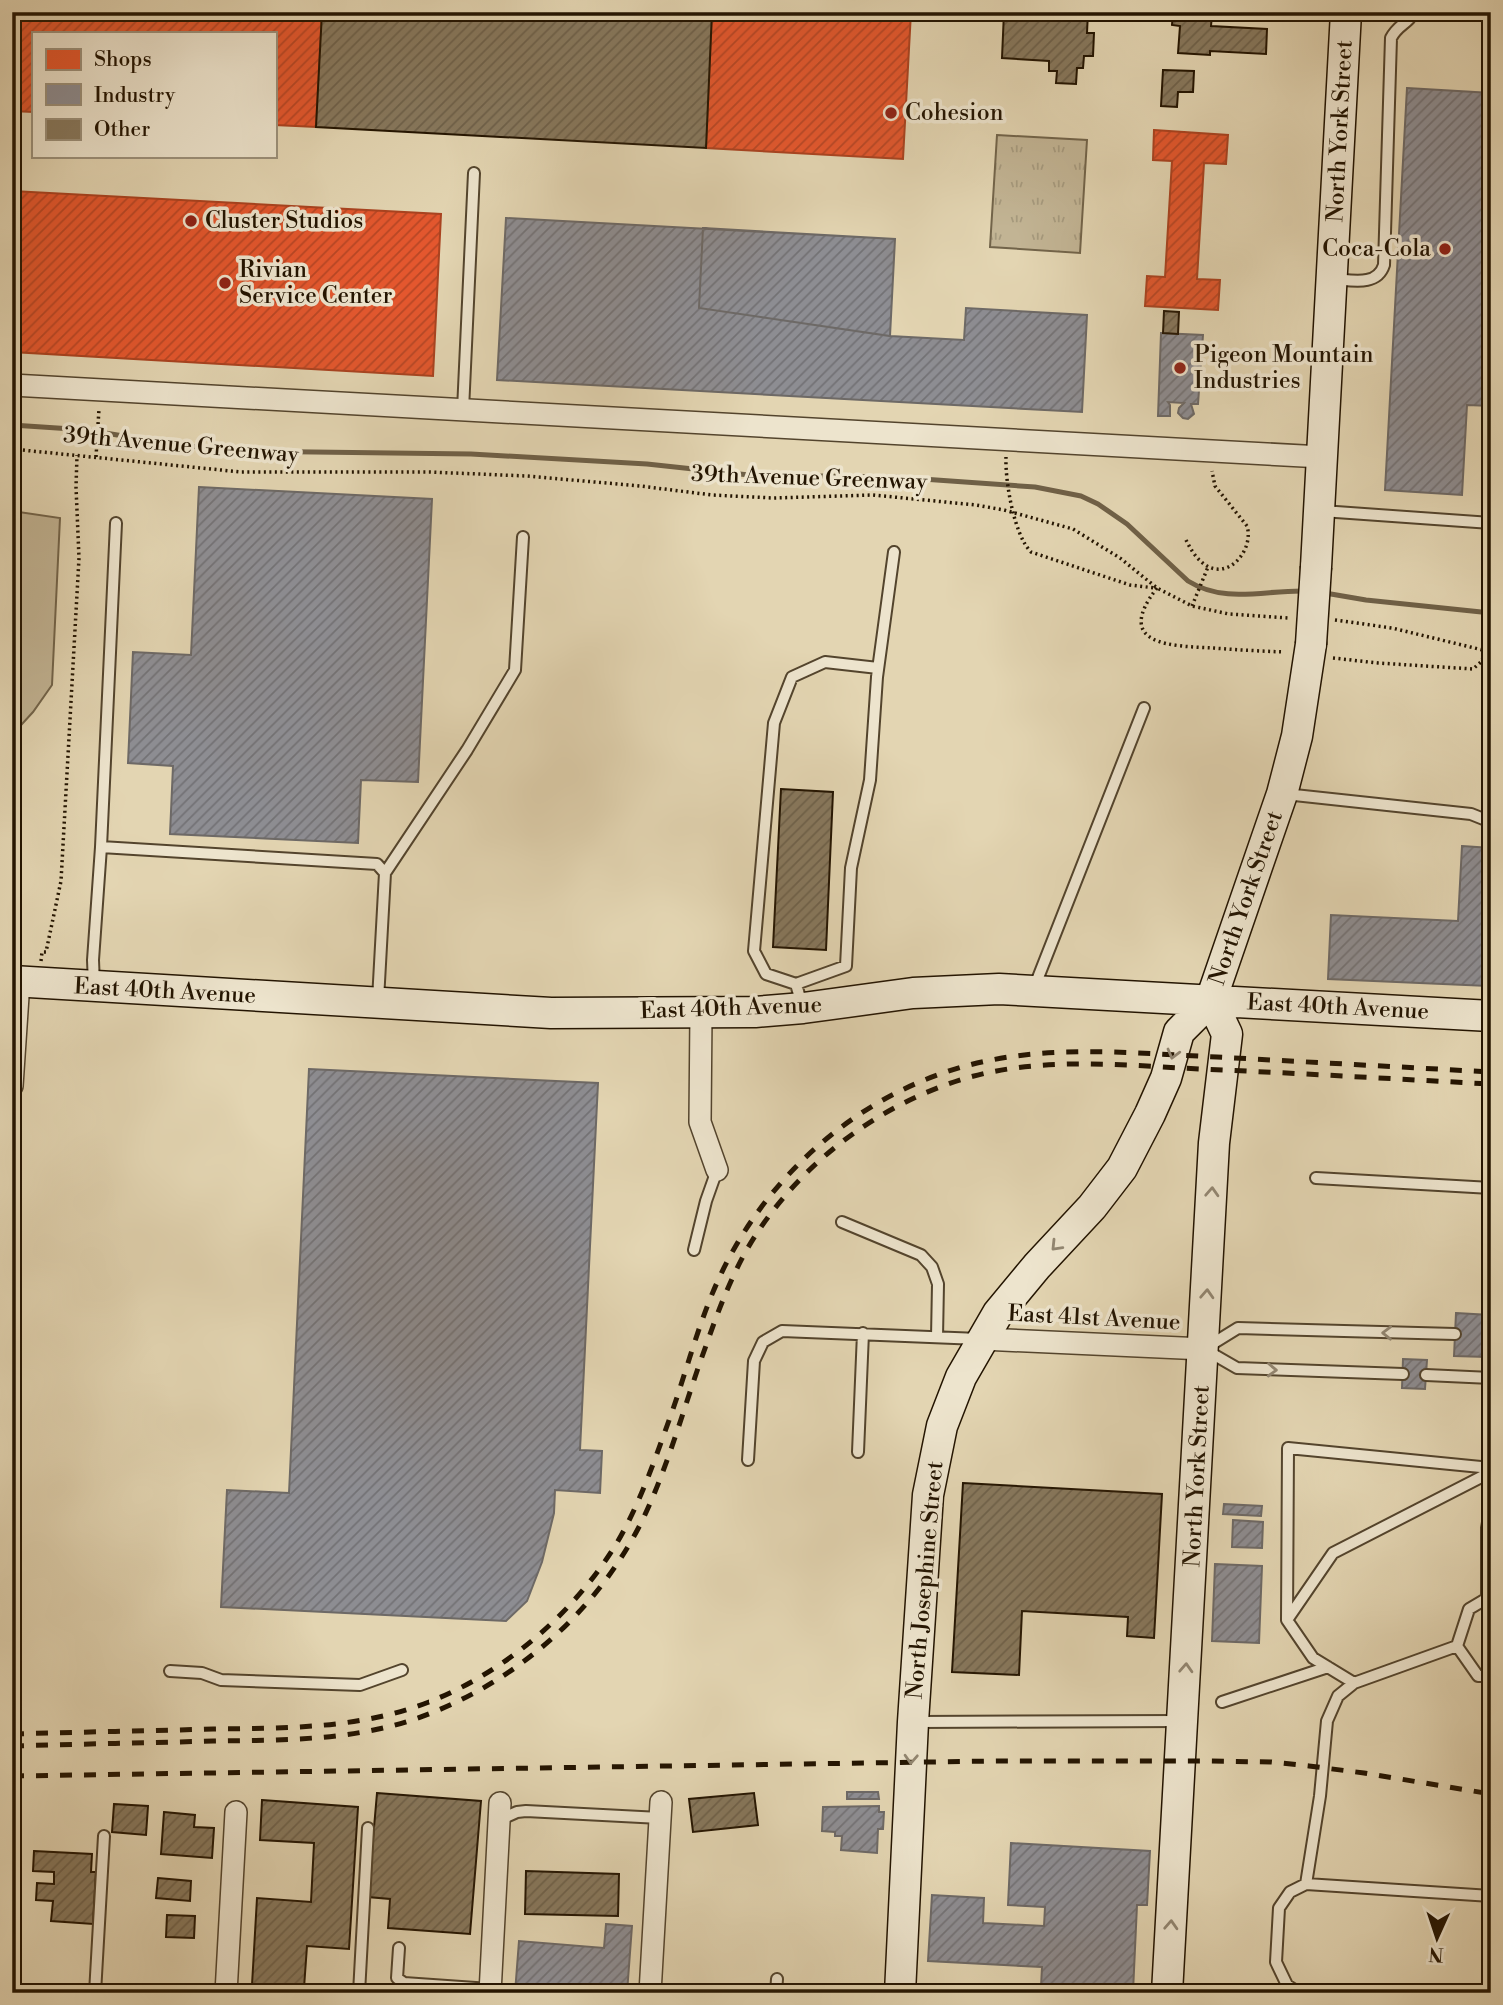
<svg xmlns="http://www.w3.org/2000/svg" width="1503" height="2005" viewBox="0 0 1503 2005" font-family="'Libre Bodoni',serif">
	<defs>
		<pattern id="grass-tufts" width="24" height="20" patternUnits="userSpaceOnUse" patternTransform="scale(1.75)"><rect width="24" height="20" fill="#c2b494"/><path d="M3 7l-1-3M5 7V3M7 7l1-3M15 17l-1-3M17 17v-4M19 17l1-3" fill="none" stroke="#a69a7e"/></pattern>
		<pattern id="shops-hatch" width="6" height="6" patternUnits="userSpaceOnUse" patternTransform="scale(1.75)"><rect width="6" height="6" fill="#e4572e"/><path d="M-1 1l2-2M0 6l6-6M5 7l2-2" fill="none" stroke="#b84725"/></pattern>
		<pattern id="industry-hatch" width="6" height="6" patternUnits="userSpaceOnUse" patternTransform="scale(1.75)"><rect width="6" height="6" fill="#8d8d92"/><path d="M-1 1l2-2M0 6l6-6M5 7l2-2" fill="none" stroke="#737275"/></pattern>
		<pattern id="building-hatch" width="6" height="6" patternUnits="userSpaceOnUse" patternTransform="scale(1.75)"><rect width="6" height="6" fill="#87785d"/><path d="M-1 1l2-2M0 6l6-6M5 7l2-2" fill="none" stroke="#6e614a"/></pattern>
	</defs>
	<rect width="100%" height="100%" fill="#e3d5b2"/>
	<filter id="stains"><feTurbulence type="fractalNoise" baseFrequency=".00286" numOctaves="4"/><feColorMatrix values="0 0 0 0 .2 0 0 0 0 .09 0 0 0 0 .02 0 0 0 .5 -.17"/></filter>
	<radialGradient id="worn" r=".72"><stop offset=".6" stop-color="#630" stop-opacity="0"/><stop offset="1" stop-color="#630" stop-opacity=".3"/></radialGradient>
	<path fill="url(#grass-tufts)" stroke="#72644a" stroke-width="2" d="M997,135L1087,140L1080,253L990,247Z"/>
	<path fill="#c2b494" stroke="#72644a" stroke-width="2" d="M12,511L60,518L52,685L33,712L12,735Z"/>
	<path fill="url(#shops-hatch)" stroke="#aa4320" stroke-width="2" d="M12,12H322L316,127L275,125V33H33V112L12,111Z
		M712,12H911L903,159L706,148Z
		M1154,130L1228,135L1226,164L1204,163L1197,279L1220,280L1218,310L1145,306L1147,276L1165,277L1172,161L1153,160Z
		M12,191L441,214L433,376L12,352Z"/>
	<path fill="url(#industry-hatch)" stroke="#6d6966" stroke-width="2" d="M1407,88L1491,93V406L1467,405L1462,495L1385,490Z
		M506,218L895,239L890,336L964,340L966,308L1087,315L1082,412L497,380Z
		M703,228L895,239L890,336L699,308Z
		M1161,333L1203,335L1198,404H1191L1194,414L1188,419L1183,418L1178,413L1179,408L1184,403L1168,402L1170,405V416H1158Z
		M199,487L432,499L418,782L361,780L358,843L170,834L173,766L128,763L133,652L191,655Z
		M1462,846L1491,848V979H1489L1488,986L1328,979L1331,915L1458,921Z
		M309,1069L598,1083L580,1450L602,1451L600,1493L555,1490L554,1513L542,1562L527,1601L506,1621L221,1607L227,1490L289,1493Z
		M1456,1313L1490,1315L1487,1357L1454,1356Z
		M1403,1359L1427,1360L1425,1389L1402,1388Z
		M1224,1504L1262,1506L1261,1516L1223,1514Z
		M1233,1520L1263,1522L1262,1548L1232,1547Z
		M1215,1564L1262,1566L1259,1643L1212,1641Z
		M847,1792H878L879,1799H847Z
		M879,1806V1812H884L883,1829H878L877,1853L841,1850L842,1836H835V1832L822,1831L823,1807Z
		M1011,1843L1150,1851L1147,1905H1137L1133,1992L1041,1987L1042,1967L928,1961L932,1895L984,1898L983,1923L1044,1926L1045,1907L1008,1905Z
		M606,1924L632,1926L627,1993H515L519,1941L604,1948Z"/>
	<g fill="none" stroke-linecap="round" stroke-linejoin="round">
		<path stroke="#6f6047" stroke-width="5" d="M12,425L87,430L178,445L241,451L471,454L647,464L749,475L894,477L1035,487L1081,496L1098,504L1127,524L1188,581C1225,604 1264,590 1305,591
			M1325,593L1366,600L1491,613"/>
	</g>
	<path fill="url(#building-hatch)" stroke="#231401" stroke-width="2" d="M322,12H712L706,148L316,127Z
		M1004,12H1088L1087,33H1094L1093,56H1084L1083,68H1077L1076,84L1056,83L1057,71H1049V61L1002,58Z
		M1173,12H1298L1297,20L1212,15L1211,26L1267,29L1266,54L1210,51V55L1178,53L1180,26L1172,25Z
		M1163,70L1194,71L1193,92H1178L1177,107L1161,106Z
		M1164,311L1179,312L1178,334L1163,333Z
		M781,789L833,792L826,950L773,947Z
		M963,1483L1162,1494L1154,1638L1127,1636L1128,1617L1022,1611L1019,1675L952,1672Z
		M377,1793L481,1801L470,1934L388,1928L390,1899L368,1897Z
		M754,1793L758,1825L693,1832L689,1799Z
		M262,1800L358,1807L349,1949L307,1946L304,1988L252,1985L257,1898L311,1902L314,1843L260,1840Z
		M114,1804L148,1806L146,1835L112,1832Z
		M164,1812L195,1815L194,1827L214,1828L212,1858L161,1854Z
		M34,1851L92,1854L91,1872H96L93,1924L51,1921L53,1901L36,1900L37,1883L54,1884V1872L33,1871Z
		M526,1871L619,1874L618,1916L525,1914Z
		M158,1878L191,1881L190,1901L156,1898Z
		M167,1915L195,1916L194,1938L166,1937Z
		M680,1987L734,1991V1993H680Z"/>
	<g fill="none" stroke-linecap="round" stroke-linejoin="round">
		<g stroke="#53442d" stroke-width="14">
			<path id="lane" d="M1333,279C1351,280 1377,287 1384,265L1391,38C1398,24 1410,23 1413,12
				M463,410L474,173
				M1322,511L1491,523
				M1285,794L1471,814L1491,822
				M101,847L116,523
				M385,873L467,750L515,670L523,537
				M796,984L846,966L851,868L870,780L877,677L894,552
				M94,985L93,960L101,847L377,864L385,873L378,1000
				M1034,988L1144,708
				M802,1005L796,984L766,974L754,951L774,723L792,677L825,662L878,668
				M1316,1178L1491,1188
				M842,1222L921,1255L932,1267L938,1284L937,1337
				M694,1250L706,1201L717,1170
				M1489,1335H1491
				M1403,1374L1237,1368L1204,1349L1238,1328L1455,1334
				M1426,1375L1491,1378
				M858,1452L863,1333
				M748,1460L754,1361L763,1342L782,1331L979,1339
				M1491,1596L1469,1609L1457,1646L1478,1676H1491
				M1487,1598V1528L1491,1505
				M1287,1620L1333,1553L1491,1472
				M170,1671L202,1673L221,1680L360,1685L402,1670
				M1354,1683L1313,1658L1287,1620L1288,1448L1491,1468
				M1222,1702L1328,1667
				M917,1722L1181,1721
				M499,1820L517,1812L526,1811L660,1818
				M1306,1884L1320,1796L1327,1721L1338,1696L1354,1683L1457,1646
				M399,1948L397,1978L404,1983L490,1989
				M95,1993L104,1836
				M359,1993L368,1828
				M776,1993L777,1979
				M1299,1993L1287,1985L1276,1962L1279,1908L1290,1892L1306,1884L1491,1896"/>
		</g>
		<g stroke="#53442d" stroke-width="24">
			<path id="street" d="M12,385L1322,457
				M701,1013L700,1122L717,1170
				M12,1086L19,981
				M982,1339L1204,1349
				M226,1993L236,1812
				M490,1993L500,1803
				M650,1993L661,1802"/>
		</g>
		<g stroke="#231401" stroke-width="33">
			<path id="secondary" d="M1316,567L1346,12
				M12,981L551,1013L755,1012L803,1008L913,993L999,989L1491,1016
				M900,1993L913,1722L928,1495L942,1426L961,1377L998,1313L1037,1266L1092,1207L1122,1168L1150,1114L1166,1078L1179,1032L1211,1000
				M1167,1993L1214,1143L1227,1034L1211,1000L1282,794L1297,736L1311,644"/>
		</g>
		<path stroke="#231401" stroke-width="3.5" stroke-dasharray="2 3.5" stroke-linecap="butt" d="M12,449L241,472H429L527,476L640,486L712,495L773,498L873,495L976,505L1004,510L1073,529L1120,558L1157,588L1192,606L1229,614L1289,618
			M96,457L99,409
			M1006,457C1005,481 1014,535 1031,552L1130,585L1155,588
			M1186,540C1191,550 1197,560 1207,566C1230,579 1254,549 1247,526L1215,486L1212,471
			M1157,588C1112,646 1173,646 1213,648C1237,650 1261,651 1284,652
			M1192,606L1208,567
			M1335,620L1392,628L1491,652
			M1333,658L1378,663L1473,669L1482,661L1485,651
			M41,961L42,952H46L61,881L79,558L76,487L77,455"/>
		<use href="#lane" stroke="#ede4cd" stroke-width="10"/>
		<use href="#street" stroke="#ede4cd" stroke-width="21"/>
		<use href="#secondary" stroke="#ede4cd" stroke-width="30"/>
		<path stroke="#231401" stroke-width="5" stroke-dasharray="12 12" stroke-linecap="butt" d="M12,1734C79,1732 146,1731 213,1729C287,1728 359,1729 429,1702C505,1672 572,1615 615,1546C640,1505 656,1456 672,1412C688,1366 700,1318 721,1274C765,1181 847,1105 946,1072C1034,1042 1126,1053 1217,1057C1308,1062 1400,1067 1491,1072
			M12,1746C79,1744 146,1743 213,1741C280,1740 348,1741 412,1720C510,1687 594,1616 641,1523C669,1466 685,1402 707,1343C718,1311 730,1280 746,1251C793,1169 873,1107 963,1079C1040,1056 1121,1065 1199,1069C1296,1073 1394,1079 1491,1084
			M12,1776L996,1761H1206L1271,1762L1309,1766L1364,1773L1491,1794"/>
		<g stroke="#231401" stroke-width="33" stroke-linecap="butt">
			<path id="secondary-bridge" d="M1311,644L1316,567"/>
		</g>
		<use href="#secondary-bridge" stroke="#ede4cd" stroke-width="30"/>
	</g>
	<defs><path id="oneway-chevron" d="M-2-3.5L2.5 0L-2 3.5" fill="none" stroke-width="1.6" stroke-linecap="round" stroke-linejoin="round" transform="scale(1.75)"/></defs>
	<g stroke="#928671">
		<use href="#oneway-chevron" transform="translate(1173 1054) rotate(105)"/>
		<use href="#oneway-chevron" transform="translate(1212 1192) rotate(-87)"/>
		<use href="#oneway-chevron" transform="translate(1056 1246) rotate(134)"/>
		<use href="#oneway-chevron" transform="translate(1207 1294) rotate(-87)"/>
		<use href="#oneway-chevron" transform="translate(1387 1333) rotate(-179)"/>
		<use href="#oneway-chevron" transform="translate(1272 1370) rotate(2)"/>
		<use href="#oneway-chevron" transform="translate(1186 1668) rotate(-87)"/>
		<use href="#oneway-chevron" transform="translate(911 1759) rotate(93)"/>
		<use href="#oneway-chevron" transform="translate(1171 1925) rotate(-87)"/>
	</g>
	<g fill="#8f2418" stroke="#ede4cd" stroke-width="2.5">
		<circle cx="891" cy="113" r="7"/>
		<circle cx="191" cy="221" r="7"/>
		<circle cx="1445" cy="249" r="7"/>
		<circle cx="225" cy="283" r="7"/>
		<circle cx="1180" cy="368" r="7"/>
	</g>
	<g text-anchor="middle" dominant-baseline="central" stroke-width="7" stroke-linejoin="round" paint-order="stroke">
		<g font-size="23" fill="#231401" stroke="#ede4cd" text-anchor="start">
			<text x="905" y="113">Cohesion</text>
			<text x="205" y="221">Cluster Studios</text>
			<text x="1431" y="249" text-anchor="end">Coca-Cola</text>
			<text x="239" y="270">Rivian<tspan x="239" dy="26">Service Center</tspan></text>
			<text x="1194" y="355">Pigeon Mountain<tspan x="1194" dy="26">Industries</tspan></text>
		</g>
		<g font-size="23" fill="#231401" stroke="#ede4cd">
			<text transform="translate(1340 131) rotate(-87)">North York Street</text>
			<text transform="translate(181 445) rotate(5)">39th Avenue Greenway</text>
			<text transform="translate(809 478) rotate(2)">39th Avenue Greenway</text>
			<text transform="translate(1246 898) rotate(-71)">North York Street</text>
			<text transform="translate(165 991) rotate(3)">East 40th Avenue</text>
			<text transform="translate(1338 1007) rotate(3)">East 40th Avenue</text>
			<text transform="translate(731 1008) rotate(-2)">East 40th Avenue</text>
			<text transform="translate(1094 1318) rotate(3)">East 41st Avenue</text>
			<text transform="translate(1197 1476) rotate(-87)">North York Street</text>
			<text transform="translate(925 1580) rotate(-85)">North Josephine Street</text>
		</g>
	</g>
	<rect width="1503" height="2005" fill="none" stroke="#e3d5b2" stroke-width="42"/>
	<rect x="14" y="14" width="1475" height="1977" fill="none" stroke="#231401" stroke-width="3.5"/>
	<rect x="21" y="21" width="1461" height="1963" fill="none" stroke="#231401" stroke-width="2"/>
	<rect x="32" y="32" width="245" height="126" fill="#ede4cd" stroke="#9c917b" stroke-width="2"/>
	<rect x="46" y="49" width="35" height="21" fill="#e4572e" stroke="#9c917b" stroke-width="2"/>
	<text x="94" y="66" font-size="21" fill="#231401">Shops</text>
	<rect x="46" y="84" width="35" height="21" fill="#8d8d92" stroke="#9c917b" stroke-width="2"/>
	<text x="94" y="102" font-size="21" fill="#231401">Industry</text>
	<rect x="46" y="119" width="35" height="21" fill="#87785d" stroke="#9c917b" stroke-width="2"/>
	<text x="94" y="136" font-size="21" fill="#231401">Other</text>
	<g transform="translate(1437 1938) rotate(183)" stroke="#ede4cd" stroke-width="5" paint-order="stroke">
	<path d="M0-5L12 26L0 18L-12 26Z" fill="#231401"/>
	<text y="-10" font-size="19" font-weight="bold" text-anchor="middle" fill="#231401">N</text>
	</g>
	<rect width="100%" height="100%" filter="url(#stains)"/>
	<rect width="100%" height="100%" fill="url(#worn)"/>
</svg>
